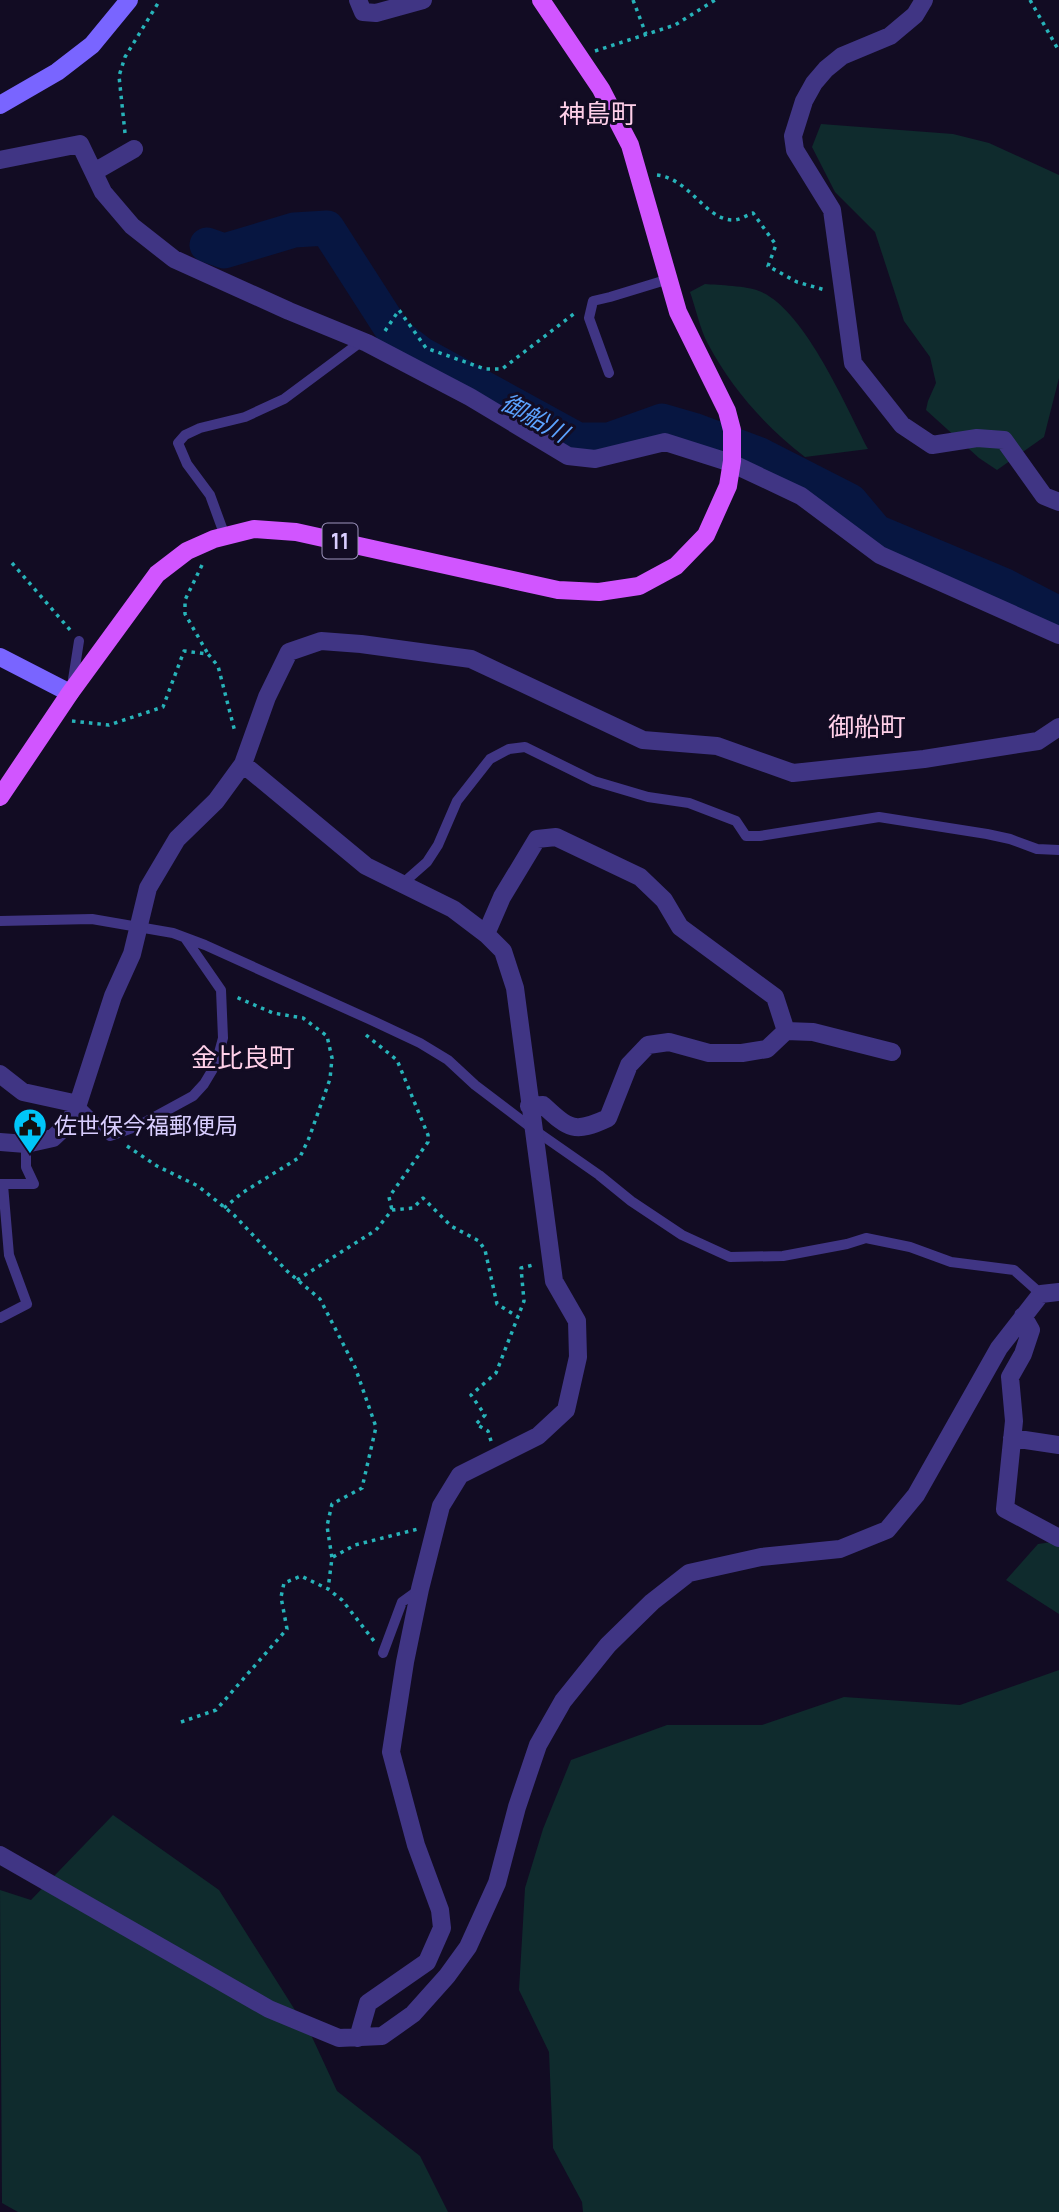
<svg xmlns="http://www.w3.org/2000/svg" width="1059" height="2212" viewBox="0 0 1059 2212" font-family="Manrope,'Noto Sans JP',sans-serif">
	<rect width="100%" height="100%" fill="#120c23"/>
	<path fill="#0f2b2d" d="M821,124L953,134L989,143L1059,175V378L1044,437L997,470L979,458L926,410L928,401L936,383L930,357L904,321L875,232L835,192L812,147Z
		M705,284C719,285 747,286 759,291C804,308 846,407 868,449L805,457C765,426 732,389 708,344C700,329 696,309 690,292Z
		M1059,1541V1614L1006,1580L1038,1544Z
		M1059,1670V2212H583L582,2202L553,2148L549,2052L519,1990L525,1888L543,1829L571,1760L667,1725H762L844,1697L960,1705Z
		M113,1815L219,1890L312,2037L337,2091L420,2156L448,2212H18L2,2203L0,1890L31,1900Z"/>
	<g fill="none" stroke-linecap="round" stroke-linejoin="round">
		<path stroke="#071641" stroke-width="35" d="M207,245L224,251L294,230L327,228L395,334L421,354L578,440H609L662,421L693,430L760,455L850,501L876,532L1005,586L1059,614"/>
		<path stroke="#27b3b9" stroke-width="3.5" stroke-dasharray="3.5 5" stroke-linecap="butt" d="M633,0L646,34
			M1030,0L1059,51
			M595,51L675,25L715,0
			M125,133L119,76L125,57L160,0
			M657,175C690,179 705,219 732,220C738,221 747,215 753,213L776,245L768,266L797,282L825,290
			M385,331L399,310L426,348L485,369H502L575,313
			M12,563L71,631
			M202,565L185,600V614L208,654
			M72,721L109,725L163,707L184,651L208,654L218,666L235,732
			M366,1035L397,1060L428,1135V1142L389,1197L392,1210
			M127,1146L157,1166L198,1186L234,1215L287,1271L320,1299L355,1367L376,1427L362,1488L332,1504L327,1526L332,1558L328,1589
			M224,1208L242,1193L300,1157L309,1138L330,1079L332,1058L327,1036L303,1018L273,1013L236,997
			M297,1280L376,1230L392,1210L413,1208L423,1198L451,1226L479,1241L485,1250L497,1304L518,1317
			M491,1441L488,1431L476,1424L485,1415L471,1395L496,1373L524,1301L521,1268L533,1265
			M333,1557L355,1545L418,1529
			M181,1722L216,1710L287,1629L281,1597L284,1583L301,1576L328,1589L342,1600L374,1641"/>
		<path stroke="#403584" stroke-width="10" d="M609,373L589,318L593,301L610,297L669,279
			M225,536L210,495L187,464L178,443L185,435L200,428L245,417L284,399L362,341
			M72,686L79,641
			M402,884L427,862L438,845L457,801L490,759L509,749L525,747L594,781L648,797L689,803L736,821L746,836H760L879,817L987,834L1010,839L1037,849L1059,850
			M0,921L92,919L173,933L205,945L371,1020L420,1043L448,1060L475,1085L533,1129L599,1175L631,1201L682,1235L730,1257L783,1256L847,1244L866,1238L910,1247L951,1262L1014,1270L1041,1294
			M78,1104L110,1136L138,1126L193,1096L204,1084L216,1064L223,1038L221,990L185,938
			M0,1184H34L26,1167V1144
			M0,1318L27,1304L9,1255L3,1185
			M383,1653L402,1602L420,1589"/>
		<path stroke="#403584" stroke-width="18" d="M358,0L363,12L376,13L423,0
			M924,0L915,15L890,36L842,56L826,69L814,83L804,101L793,136L795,150L832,210L853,363L902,425L932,445L977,438L1004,440L1044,496L1059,502
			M0,160L80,144L103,192L132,226L174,259L289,311L367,343L470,397L568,456L595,459L665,442L731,463L801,496L880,555L1059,635
			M94,172L134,149
			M243,764L366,866L453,909L486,934L503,951L515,988L554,1281L577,1321L578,1357L566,1410L538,1436L460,1475L441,1506L420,1589L405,1662L391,1752L416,1845L440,1910L442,1928L427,1962L368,2003L358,2038
			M486,934L502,897L537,839L556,837L640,877L664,900L680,927L775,997L786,1031L813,1032L892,1052
			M0,1074L23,1092L78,1104
			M529,1106L543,1105C569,1129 574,1134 608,1118L629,1065L648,1045L669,1042L709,1053H742L767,1049L786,1031
			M0,1142L26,1144L53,1138L69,1123L78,1104L113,996L132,954L148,888L177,839L216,801L243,764L267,697L289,652L321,641L361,644L471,659L643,740L717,746L793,773L924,759L1038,741L1059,727
			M1023,1316L1031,1330L1023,1354L1010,1377L1014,1421L1005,1509L1059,1538
			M1012,1438L1059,1445
			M0,1855L269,2009L339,2038L382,2036L413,2014L447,1976L468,1947L497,1883L517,1807L538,1745L563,1701L608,1645L652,1602L689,1573L761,1557L840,1549L887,1530L916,1495L999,1348L1041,1294L1059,1292"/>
		<path stroke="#7965ff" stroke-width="18" d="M0,105L57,72L92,45L129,0
			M0,657L70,693"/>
		<path stroke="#d155ff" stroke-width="18" d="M0,797L70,693L157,574L187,551L214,539L254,529L296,532L558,590L599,592L639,586L676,566L706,535L728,486L732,461V430L727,411L678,312L630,145L601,89L541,0"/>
	</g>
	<defs>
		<g id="civic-pin" transform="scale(1.75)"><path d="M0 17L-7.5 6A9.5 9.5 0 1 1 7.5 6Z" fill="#00c6f9" stroke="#120c23"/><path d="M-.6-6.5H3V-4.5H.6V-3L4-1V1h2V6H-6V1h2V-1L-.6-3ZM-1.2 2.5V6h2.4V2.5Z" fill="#111"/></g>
	</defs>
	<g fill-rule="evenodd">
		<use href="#civic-pin" x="30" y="1125"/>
	</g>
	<g text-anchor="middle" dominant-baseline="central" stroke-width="6" stroke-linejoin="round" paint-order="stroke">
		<rect fill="#120c23" stroke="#9d94bd" stroke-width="2" x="322.5" y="523.5" width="35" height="35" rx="5"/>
		<g font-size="21" font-weight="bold" fill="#d9ceff">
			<text x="340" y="541">11</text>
		</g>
		<g font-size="23" fill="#d9ceff" stroke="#120c23" text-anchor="start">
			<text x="54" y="1125">佐世保今福郵便局</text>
		</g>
		<g font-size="24" font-style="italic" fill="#5ca3ff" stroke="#120c23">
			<text transform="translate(535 417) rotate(29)">御船川</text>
		</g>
		<g font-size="26" fill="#ffd0e9" stroke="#120c23">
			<text x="598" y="113">神島町</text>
			<text x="867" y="726">御船町</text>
			<text x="243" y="1057">金比良町</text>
		</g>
	</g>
</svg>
